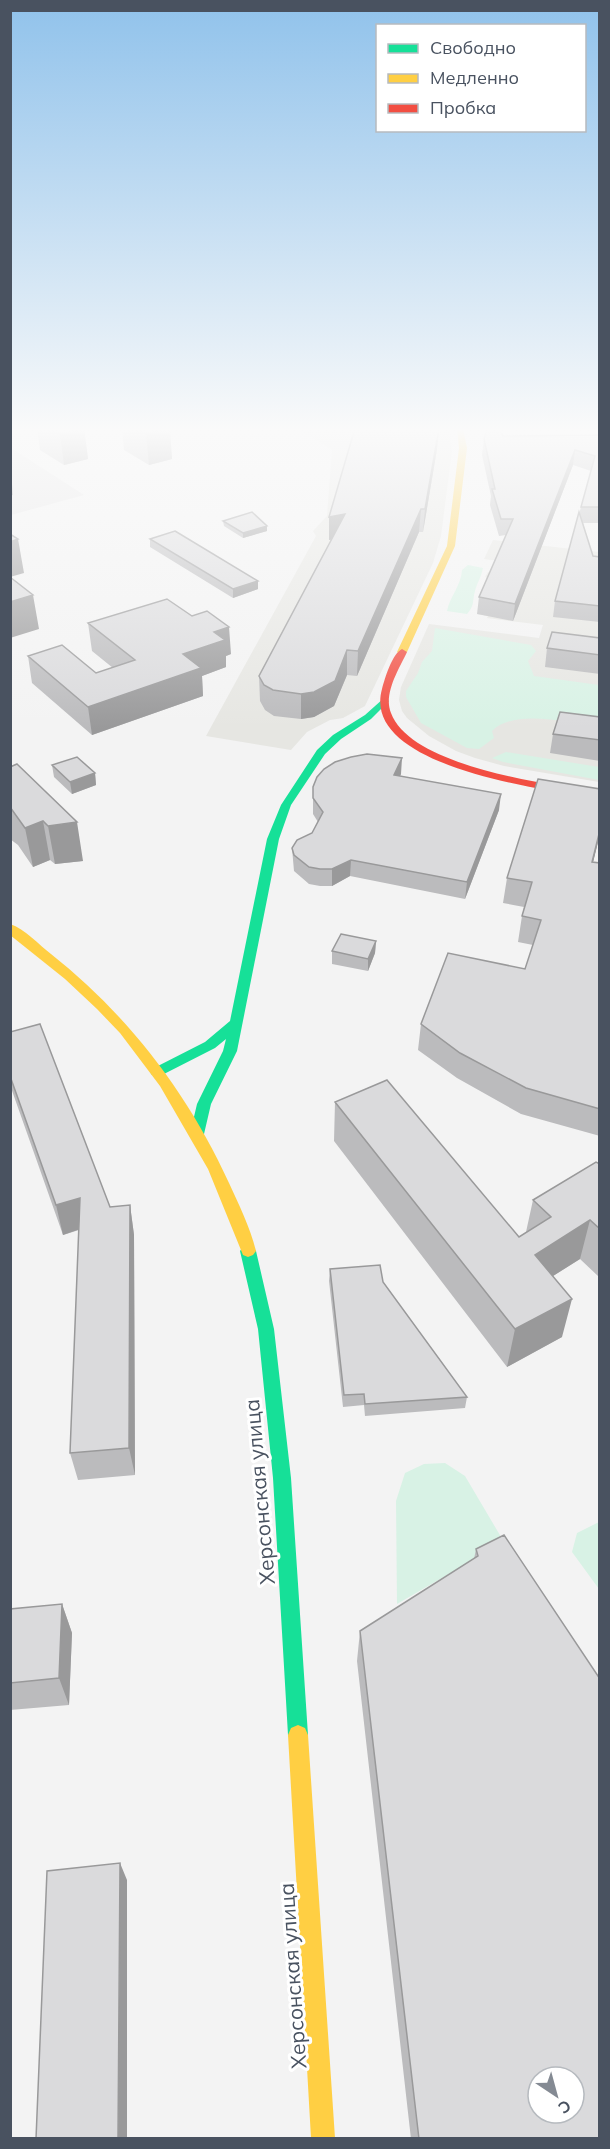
<svg xmlns="http://www.w3.org/2000/svg" width="610" height="2149" viewBox="0 0 610 2149" font-family="Mulish,sans-serif">
	<rect width="100%" height="100%" fill="#f3f3f3"/>
	<path fill="#e6e6e2" d="M297,428H448L452,451L441,536L433,563L365,706L343,718L330,720L307,732L291,750L206,736L316,536L313,531L327,516L332,450Z
		M493,540L599,552V782L504,766L475,758L456,751L429,736L407,718L402,711L399,700L401,687L429,624L539,638L543,625L487,618L488,616L477,614L492,579L485,577L488,572H495L499,561L484,559Z"/>
	<path fill="#e5e4e5" d="M11,448L84,495L11,515Z"/>
	<path fill="#d8f2e5" d="M468,565L483,568C481,578 477,583 475,591C472,602 475,605 467,614L447,611C450,596 461,586 462,570Z
		M435,628L531,645L536,651L528,661L534,676L599,685V727C569,723 515,708 492,731L494,738L479,749L467,748L421,723L406,697V691L418,673L422,662L432,651Z
		M506,752L599,767V780L503,762L492,758Z
		M445,1463L465,1476L504,1542L397,1604L396,1501L405,1473L424,1464Z
		M599,1522V1589L572,1552L577,1533Z"/>
	<g fill="none" stroke-linecap="round" stroke-linejoin="round">
		<path fill="#16e098" fill-rule="evenodd" d="M384,698L389,701L371,719L341,739L325,754L291,805L279,839L237,1051L211,1104L204,1134L202,1138H192L190,1134L197,1104L223,1051L226,1039L215,1048L162,1075H152L150,1072L152,1069L205,1042L230,1021L267,839L281,805L317,750L333,735L365,715Z
			M248,1245L253,1247L256,1251L274,1329L291,1478L308,1735L305,1742L298,1745L291,1742L288,1735L273,1478L258,1329L240,1251L243,1247Z"/>
		<path fill="#ffcf43" fill-rule="evenodd" d="M457,428H463L467,448L455,546L407,652L399,654L397,652L447,546L459,448Z
			M10,924C25,929 39,945 51,954C128,1015 188,1093 229,1183C239,1205 250,1227 256,1251L253,1255L248,1257L243,1255L208,1169L160,1086L120,1033L97,1009L65,979L10,935Z
			M298,1725L305,1728L308,1735L335,2138H311L288,1735L291,1728Z"/>
		<path fill="#f24e42" fill-rule="evenodd" d="M402,649L407,652C399,669 383,694 391,713C411,767 548,784 600,793V799C549,790 360,768 382,689C385,678 392,654 402,649Z"/>
	</g>
	<path fill="#bbbbbd" d="M37,428H84L88,459L64,465L40,450Z
		M122,428H169L172,459L149,465L124,450Z
		M439,428L437,449L423,532H419L357,676L347,675L334,706L314,717L301,719L274,716L265,710L260,701L259,676L331,540H329V517Z
		M600,435V523H583L593,556L600,557V622L553,617L555,601L591,471L573,465L513,621L477,614L479,597L506,535L499,536L490,505L491,496L482,455L484,439L503,436Z
		M223,521L267,526V531L243,538L224,526Z
		M150,539L258,581V589L233,598L150,547Z
		M88,623L231,654L226,656V667L202,676L203,696L92,735L32,683L28,656L96,673L113,668L92,651Z
		M600,638V674L545,667L547,648Z
		M600,717V761L550,753L553,734Z
		M52,765L95,773L96,785L72,794L54,777Z
		M10,767L83,861L55,864L50,860L33,867L18,845L10,839Z
		M401,774L400,776L499,810L465,899L350,876L332,886H320L309,884L294,871L292,848L312,833L318,822L313,814V787Z
		M600,789V834L593,862L600,863V1136L521,1114L457,1078L418,1050L421,1024L525,969L533,945L518,942L522,916L524,907L503,903L507,878Z
		M376,941L375,953L368,971L332,964V951Z
		M10,1032L110,1207L130,1205L134,1235L135,1475L78,1480L70,1453L79,1230L63,1235L10,1085Z
		M335,1102L519,1237L526,1232L533,1200L600,1164V1275L598,1276L580,1259L553,1276L562,1337L507,1367L334,1141Z
		M330,1269L383,1282L467,1397L465,1408L365,1416L364,1405L343,1407L329,1281Z
		M476,1549L600,2139H411L357,1661L360,1631L474,1559Z
		M62,1604L72,1633L69,1705L10,1710V1609Z"/>
	<path fill="#99999a" d="M84,428L88,459L64,465L60,434Z
		M170,428L172,459L149,465L146,434Z
		M439,428L437,449L423,532L425,509Z
		M575,450L573,465L513,621L515,604Z
		M12,484L13,495L10,496V485Z
		M421,509L419,532L357,676L358,651Z
		M345,514L344,537L329,540V517Z
		M267,526V531L243,538V533Z
		M18,539L24,573L10,577V542Z
		M258,581V589L233,598V589Z
		M33,595L39,629L10,638V602Z
		M229,627L231,654L226,656V667L202,676L203,696L92,735L88,707L183,654L214,632Z
		M347,650V675L334,706L314,717L301,719V694Z
		M402,758L401,774L393,791L394,775Z
		M95,773L96,785L72,794L70,782Z
		M501,794L499,810L465,899L467,882Z
		M43,821L50,860L33,867L25,828Z
		M77,822L83,861L55,864L48,826Z
		M600,830V834L587,887L592,862Z
		M351,860L350,876L332,886V869Z
		M376,941L375,953L368,971V959Z
		M80,1198L86,1227L63,1235L56,1205Z
		M130,1205L134,1235L135,1475L129,1448Z
		M590,1220L580,1259L526,1293L535,1255Z
		M572,1299L562,1337L507,1367L515,1329Z
		M62,1604L72,1633L69,1705L59,1678Z
		M120,1863L127,1880V2139H118Z"/>
	<path fill="#dadadc" stroke="#99999a" stroke-width="1.5" fill-rule="evenodd" d="M49,428H84L60,434Z
		M135,428H170L146,434Z
		M355,428H439L425,509H421L358,651L347,650L335,681L314,692L301,694L273,690L264,685L259,676L345,514L329,517Z
		M487,428H499L503,436L600,435V507H581L595,456L575,450L515,604L479,597L513,519H501L492,489H495L484,439Z
		M252,512L267,526L243,533L223,521Z
		M579,512L593,556L600,557V606L555,601Z
		M175,531L258,581L233,589L150,539Z
		M10,534L18,539L10,542Z
		M10,577L33,595L10,602Z
		M167,599L192,616L207,611L229,627L214,632L225,640L183,654L201,668L88,707L28,656L62,645L96,673L135,660L88,623Z
		M552,632L600,638V655L547,648Z
		M560,712L600,717V740L553,734Z
		M367,754L402,758L394,775L501,794L467,882L351,860L332,869H320L309,867L294,855L292,848L297,840L312,833L323,812L313,798V787L317,777L324,769L335,762L351,757Z
		M77,757L95,773L70,782L52,765Z
		M17,764L77,822L48,826L43,821L25,828L10,807V767Z
		M538,779L600,789V830L592,862L600,863V1109L526,1088L460,1053L421,1024L448,953L525,969L541,920L522,916L532,882L507,878Z
		M341,934L376,941L368,959L332,951Z
		M40,1024L110,1207L130,1205L129,1448L70,1453L80,1198L56,1205L10,1076V1032Z
		M387,1080L519,1237L551,1217L533,1200L596,1162L600,1164V1229L590,1220L535,1255L572,1299L515,1329L335,1102Z
		M380,1265L383,1282L467,1397L365,1404L364,1394L344,1395L330,1269Z
		M504,1535L600,1679V2139H419L360,1631L478,1556L476,1549ZM538,2077H574V2113H538Z
		M62,1604L59,1678L10,1683V1609Z
		M120,1863L118,2139H36L47,1871Z"/>
	<linearGradient id="sky" x2="0" y2="1"><stop stop-color="#90c2eb"/><stop offset="0.59" stop-color="#fafafa"/><stop offset="1" stop-color="#fafafa" stop-opacity="0"/></linearGradient>
	<rect width="610" height="729" fill="url(#sky)"/>
	<g text-anchor="middle" dominant-baseline="central" stroke-width="6" stroke-linejoin="round" paint-order="stroke">
		<g font-size="21" fill="#495260" stroke="#fff">
			<text transform="translate(259 1492) rotate(-95)">Херсонская улица</text>
			<text transform="translate(292 1976) rotate(-94)">Херсонская улица</text>
		</g>
	</g>
	<rect width="610" height="2149" fill="none" stroke="#495260" stroke-width="24"/>
	<rect x="376" y="24" width="210" height="108" fill="#ffffff" stroke="#b6babf" stroke-width="1.5"/>
	<rect x="388" y="44" width="30" height="9" fill="#16e098" stroke="#b6babf" stroke-width="1.5"/>
	<text x="430" y="54" font-size="18" fill="#495260">Свободно</text>
	<rect x="388" y="74" width="30" height="9" fill="#ffcf43" stroke="#b6babf" stroke-width="1.5"/>
	<text x="430" y="84" font-size="18" fill="#495260">Медленно</text>
	<rect x="388" y="104" width="30" height="9" fill="#f24e42" stroke="#b6babf" stroke-width="1.5"/>
	<text x="430" y="114" font-size="18" fill="#495260">Пробка</text>
	<g transform="translate(556 2095) rotate(144)"><circle r="28" fill="#ffffff" stroke="#b6babf" stroke-width="1.5"/>
	<path d="M0-4.5L10 22L0 15L-10 22Z" fill="#848a93"/>
	<text y="-9" font-size="16" font-weight="bold" text-anchor="middle" fill="#495260">С</text>
	</g>
</svg>
